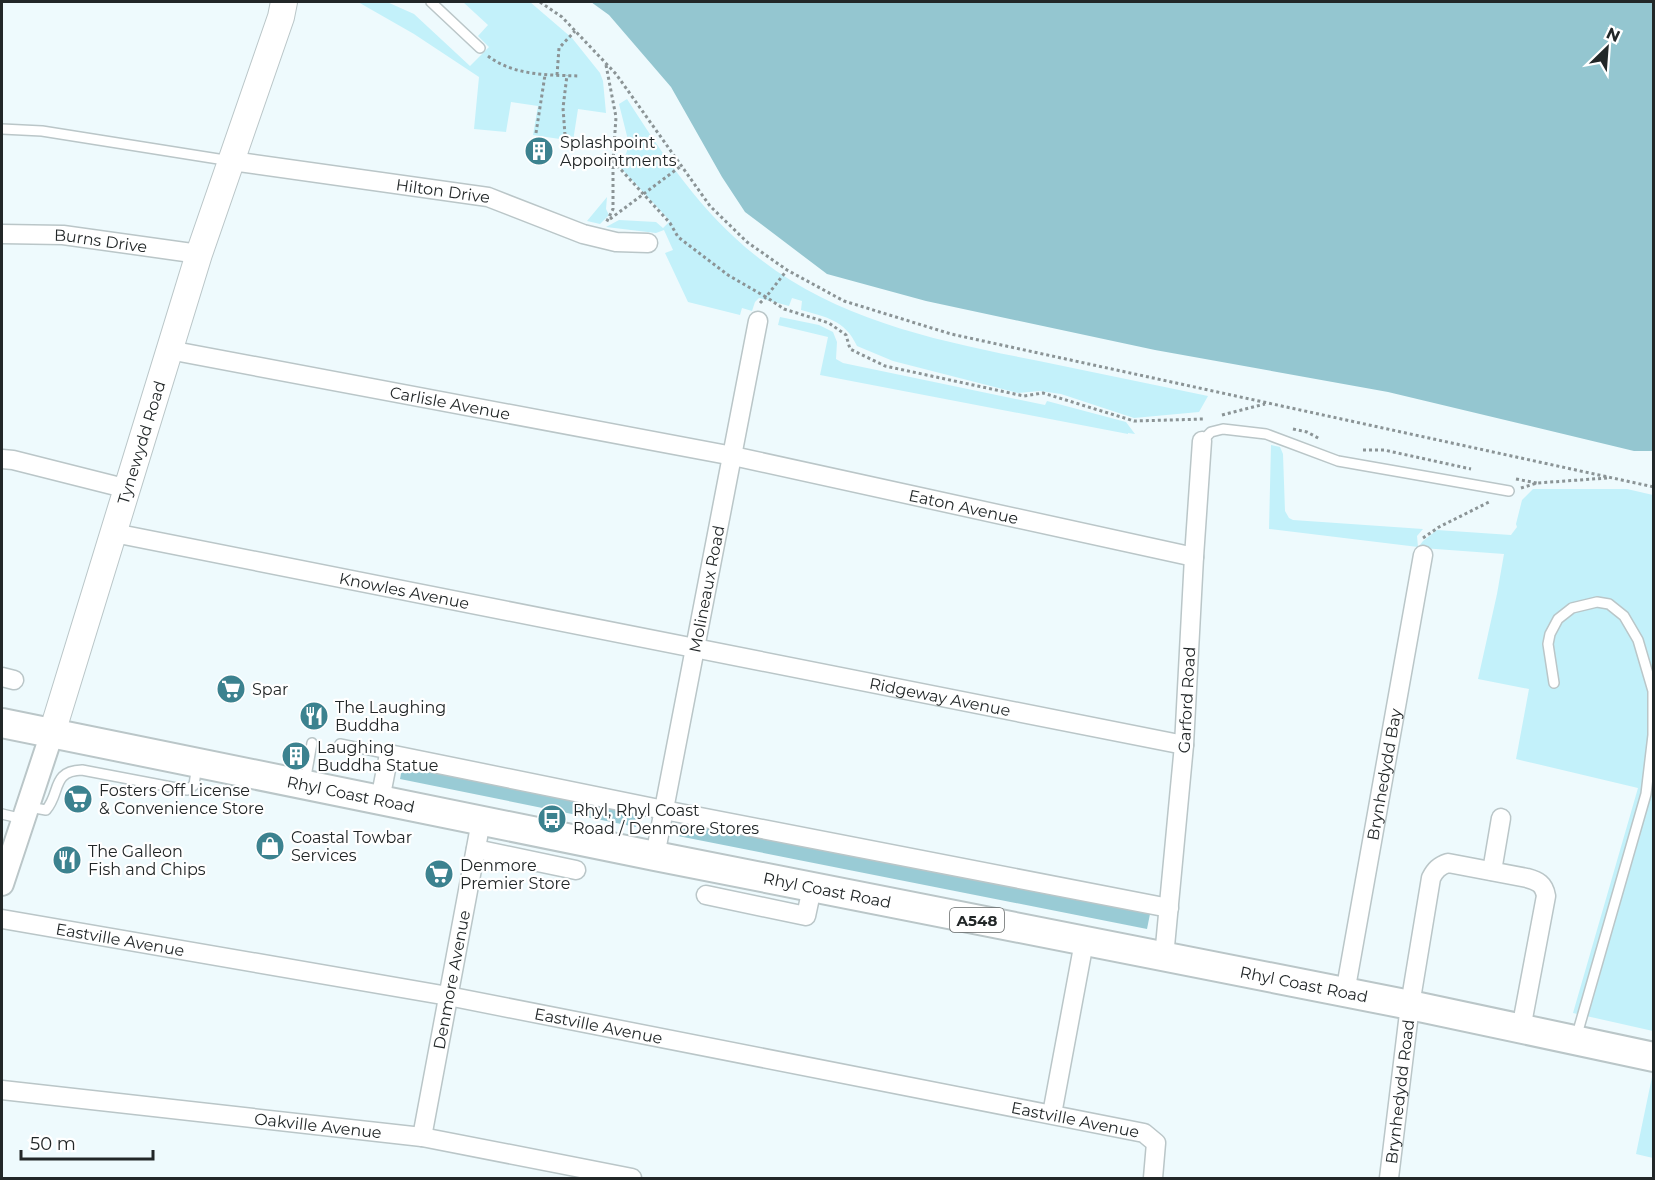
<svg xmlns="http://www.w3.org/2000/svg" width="1655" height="1180" viewBox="0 0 1655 1180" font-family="Montserrat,sans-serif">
	<rect width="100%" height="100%" fill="#eefafd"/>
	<path fill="#c3f1fa" d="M358,2H387L414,14L470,66L489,47L478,36L488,25L463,2H530L572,38L600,73L603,81L606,113L578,109L573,141L533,135L538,106L511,102L506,132L474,129L479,77L414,34Z
		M627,99C665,158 703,215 760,259C839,321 942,342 1039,361C1095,373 1152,384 1208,396L1199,412L1134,418L1061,394L1040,391L1018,393L893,361L857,346C845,320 826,317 801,310L802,301L792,298L789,306L759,298L755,302L752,311L742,308L740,315L688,302L665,253L673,250L664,230L656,233L606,227L619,220L656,222L663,228L670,221L617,164L626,154L629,144L619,104Z
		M607,197L606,209L609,215L600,224L587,221Z
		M780,317L819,325L833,332L837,342L836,359L843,363L1045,405L1047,401L1126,422L1135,434L1128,433V434L820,375L828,337L778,325Z
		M1271,445L1280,447L1283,454L1285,511L1289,518L1293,520L1423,529L1417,536L1418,547L1269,529Z
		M1533,489H1627L1653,495V1031L1573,1013L1638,788L1516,759L1529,689L1478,679L1497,594L1504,554L1422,548L1420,545L1423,541L1437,530L1511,535L1517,527L1516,524L1522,500Z
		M1652,1077H1654L1653,1158L1636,1154Z"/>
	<path fill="#99cbd5" d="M403,763L639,810L636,827L400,779Z
		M682,820L1150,914L1147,929L678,836Z"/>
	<path fill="#94c6d0" d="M591,2H1653V451H1634L1388,392L1155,350L926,301L827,274L745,212L722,177L671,87L609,15Z"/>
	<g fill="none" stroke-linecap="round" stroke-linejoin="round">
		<g stroke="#bac6c8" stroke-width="12">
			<path id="service" d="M431,2L480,48
				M2,129L42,131L231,161
				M1202,441L1211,432L1223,429L1266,434L1338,461L1509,491
				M1554,683L1548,644L1550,634L1558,619L1572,608L1597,602L1609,604L1624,616L1638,640L1653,691V735L1646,794L1576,1038
				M340,744L389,754
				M305,782L312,743
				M29,807L46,810C61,793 51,771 82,770L187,790L194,785L197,765
				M2,814L23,819"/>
		</g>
		<g stroke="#bac6c8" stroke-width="21">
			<g id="minor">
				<path id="s1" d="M232,161L488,197L583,234L616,242L648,243"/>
				<path id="s2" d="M2,234L63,235L199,254"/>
				<path id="s3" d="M169,350L733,456L1194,557"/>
				<path d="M2,459L13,460L128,489"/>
				<path id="s4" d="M114,533L1184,745"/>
				<path d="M2,677L14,680"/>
				<path d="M380,800L389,754L664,810L1169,908"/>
				<path d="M476,849L576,870"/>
				<path id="s5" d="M655,856L758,321"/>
				<path d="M1492,871L1501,818"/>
				<path d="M706,895L806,916L812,888"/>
				<path id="s6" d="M2,919L448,996L1144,1133L1156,1143L1153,1178"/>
				<path id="s7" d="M1164,957L1184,745L1194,557L1202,441"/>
				<path id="s8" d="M1345,993L1423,555"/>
				<path id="s9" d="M2,1090L422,1137L632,1178"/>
				<path d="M1052,1114L1084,942"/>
				<path id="s10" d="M422,1137L481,821"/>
				<path id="s11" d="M1389,1178L1410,1005L1431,878C1435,870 1439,866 1448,863L1527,878C1538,881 1544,884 1546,896L1521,1029"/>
			</g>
		</g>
		<g stroke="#bac6c8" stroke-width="26">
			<path id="tertiary" d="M2,884L52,733"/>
		</g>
		<g stroke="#bac6c8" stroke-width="28">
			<g id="secondary">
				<path id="s12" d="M52,733L199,254L281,17L284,2"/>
			</g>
		</g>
		<g stroke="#bac6c8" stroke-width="32">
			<g id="primary">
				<path id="s13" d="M2,723L655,856L1410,1005L1654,1057"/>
			</g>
		</g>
		<path stroke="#8b9496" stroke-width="3" stroke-dasharray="3 3" stroke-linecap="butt" d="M540,2L562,17L616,74L710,206L747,242L787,270L844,301L951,334L1654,487
			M488,56C514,76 549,75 580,76
			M606,65L616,117L613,161V209L606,223
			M557,75L559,48L575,31
			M536,133L545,75
			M565,135L563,108L567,75
			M613,161L670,223L678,237L728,275L766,297L787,270
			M610,219L681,166
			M760,303L766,297L784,309L829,323L846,335L850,349L885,366L1024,396L1043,393L1134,421L1204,419
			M1222,415L1265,404
			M1293,429L1307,432L1320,439
			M1363,450H1384L1471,469
			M1516,479L1537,483
			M1521,488L1537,483L1607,478
			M1423,538L1439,527L1491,501"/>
		<use href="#service" stroke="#fff" stroke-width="9"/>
		<use href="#minor" stroke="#fff" stroke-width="18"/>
		<use href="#tertiary" stroke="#fff" stroke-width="22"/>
		<use href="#secondary" stroke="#fff" stroke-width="26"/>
		<use href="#primary" stroke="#fff" stroke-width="28"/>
	</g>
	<defs>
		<g id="building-disc" transform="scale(1.5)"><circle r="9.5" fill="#3c828f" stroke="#fff"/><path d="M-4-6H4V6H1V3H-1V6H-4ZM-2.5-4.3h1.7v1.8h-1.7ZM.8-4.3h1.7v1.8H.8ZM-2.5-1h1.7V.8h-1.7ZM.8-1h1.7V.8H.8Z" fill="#fff"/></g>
		<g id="supermarket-disc" transform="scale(1.5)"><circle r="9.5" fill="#3c828f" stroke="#fff"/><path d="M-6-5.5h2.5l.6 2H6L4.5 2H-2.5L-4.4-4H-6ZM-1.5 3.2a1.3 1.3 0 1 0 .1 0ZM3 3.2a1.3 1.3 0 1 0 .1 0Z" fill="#fff"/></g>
		<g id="restaurant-disc" transform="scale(1.5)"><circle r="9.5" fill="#3c828f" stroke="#fff"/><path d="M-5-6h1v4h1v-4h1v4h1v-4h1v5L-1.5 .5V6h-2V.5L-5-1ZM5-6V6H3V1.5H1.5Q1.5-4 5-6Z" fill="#fff"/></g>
		<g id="bus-disc" transform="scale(1.5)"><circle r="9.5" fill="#3c828f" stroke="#fff"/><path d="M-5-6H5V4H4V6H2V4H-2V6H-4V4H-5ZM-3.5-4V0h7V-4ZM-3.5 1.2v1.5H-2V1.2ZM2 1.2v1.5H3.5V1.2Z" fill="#fff"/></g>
		<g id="shop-disc" transform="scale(1.5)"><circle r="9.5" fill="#3c828f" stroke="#fff"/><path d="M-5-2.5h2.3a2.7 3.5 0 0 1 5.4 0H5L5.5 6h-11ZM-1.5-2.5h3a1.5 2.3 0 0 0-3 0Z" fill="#fff"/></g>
	</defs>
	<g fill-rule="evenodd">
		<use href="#building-disc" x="539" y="151"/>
		<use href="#supermarket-disc" x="231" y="689"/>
		<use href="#restaurant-disc" x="314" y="716"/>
		<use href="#building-disc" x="296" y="756"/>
		<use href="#supermarket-disc" x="78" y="799"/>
		<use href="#bus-disc" x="552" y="819"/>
		<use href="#shop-disc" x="270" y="846"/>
		<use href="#restaurant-disc" x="67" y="860"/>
		<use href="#supermarket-disc" x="439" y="874"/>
	</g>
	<g text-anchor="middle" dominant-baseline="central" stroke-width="4.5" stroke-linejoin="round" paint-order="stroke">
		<rect fill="#fff" stroke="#646868" stroke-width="1.5" x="950" y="908" width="54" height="24" rx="4.5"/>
		<g font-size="15" font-weight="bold" fill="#222728">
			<text x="977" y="920">A548</text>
		</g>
		<g font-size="16" fill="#222728" stroke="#fff" text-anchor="start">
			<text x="560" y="142">Splashpoint<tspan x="560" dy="18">Appointments</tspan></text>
			<text x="252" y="689">Spar</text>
			<text x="335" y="707">The Laughing<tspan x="335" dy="18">Buddha</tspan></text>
			<text x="317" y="747">Laughing<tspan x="317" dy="18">Buddha Statue</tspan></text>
			<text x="99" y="790">Fosters Off License<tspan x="99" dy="18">&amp; Convenience Store</tspan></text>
			<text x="573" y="810">Rhyl, Rhyl Coast<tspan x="573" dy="18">Road / Denmore Stores</tspan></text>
			<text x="291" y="837">Coastal Towbar<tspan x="291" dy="18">Services</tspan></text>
			<text x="88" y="851">The Galleon<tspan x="88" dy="18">Fish and Chips</tspan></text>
			<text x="460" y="865">Denmore<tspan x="460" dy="18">Premier Store</tspan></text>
		</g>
		<g font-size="16" fill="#222728" stroke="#fff">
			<text stroke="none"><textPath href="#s1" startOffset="213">Hilton Drive</textPath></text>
			<text stroke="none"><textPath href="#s2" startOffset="99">Burns Drive</textPath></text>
			<text stroke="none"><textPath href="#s3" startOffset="286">Carlisle Avenue</textPath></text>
			<text stroke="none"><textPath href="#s12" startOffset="304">Tynewydd Road</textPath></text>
			<text stroke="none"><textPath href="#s3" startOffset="810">Eaton Avenue</textPath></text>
			<text stroke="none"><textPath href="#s5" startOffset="272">Molineaux Road</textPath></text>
			<text stroke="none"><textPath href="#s4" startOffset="296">Knowles Avenue</textPath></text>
			<text stroke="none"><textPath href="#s4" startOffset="842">Ridgeway Avenue</textPath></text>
			<text stroke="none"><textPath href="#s7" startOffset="258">Garford Road</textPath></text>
			<text stroke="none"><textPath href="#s8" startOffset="222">Brynhedydd Bay</textPath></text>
			<text stroke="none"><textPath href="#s13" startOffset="356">Rhyl Coast Road</textPath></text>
			<text stroke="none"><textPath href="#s13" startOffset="842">Rhyl Coast Road</textPath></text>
			<text stroke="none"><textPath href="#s6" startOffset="120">Eastville Avenue</textPath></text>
			<text stroke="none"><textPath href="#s10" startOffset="160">Denmore Avenue</textPath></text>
			<text stroke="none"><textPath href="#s13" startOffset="1328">Rhyl Coast Road</textPath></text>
			<text stroke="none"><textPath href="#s6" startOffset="606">Eastville Avenue</textPath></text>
			<text stroke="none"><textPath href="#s11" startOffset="87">Brynhedydd Road</textPath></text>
			<text stroke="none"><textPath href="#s6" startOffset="1092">Eastville Avenue</textPath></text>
			<text stroke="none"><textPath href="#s9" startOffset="318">Oakville Avenue</textPath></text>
		</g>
	</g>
	<rect width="1655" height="1180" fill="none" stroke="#222728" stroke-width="6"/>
	<g transform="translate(1607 48) rotate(25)" stroke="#ffffff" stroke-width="4.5" paint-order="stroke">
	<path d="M0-4.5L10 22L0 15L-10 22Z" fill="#222728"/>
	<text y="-9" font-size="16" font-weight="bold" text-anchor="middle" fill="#222728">N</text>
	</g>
	<path d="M21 1150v9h132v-9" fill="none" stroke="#222728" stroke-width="3"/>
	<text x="30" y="1150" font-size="18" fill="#222728" stroke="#ffffff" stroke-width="4.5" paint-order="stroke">50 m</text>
</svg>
